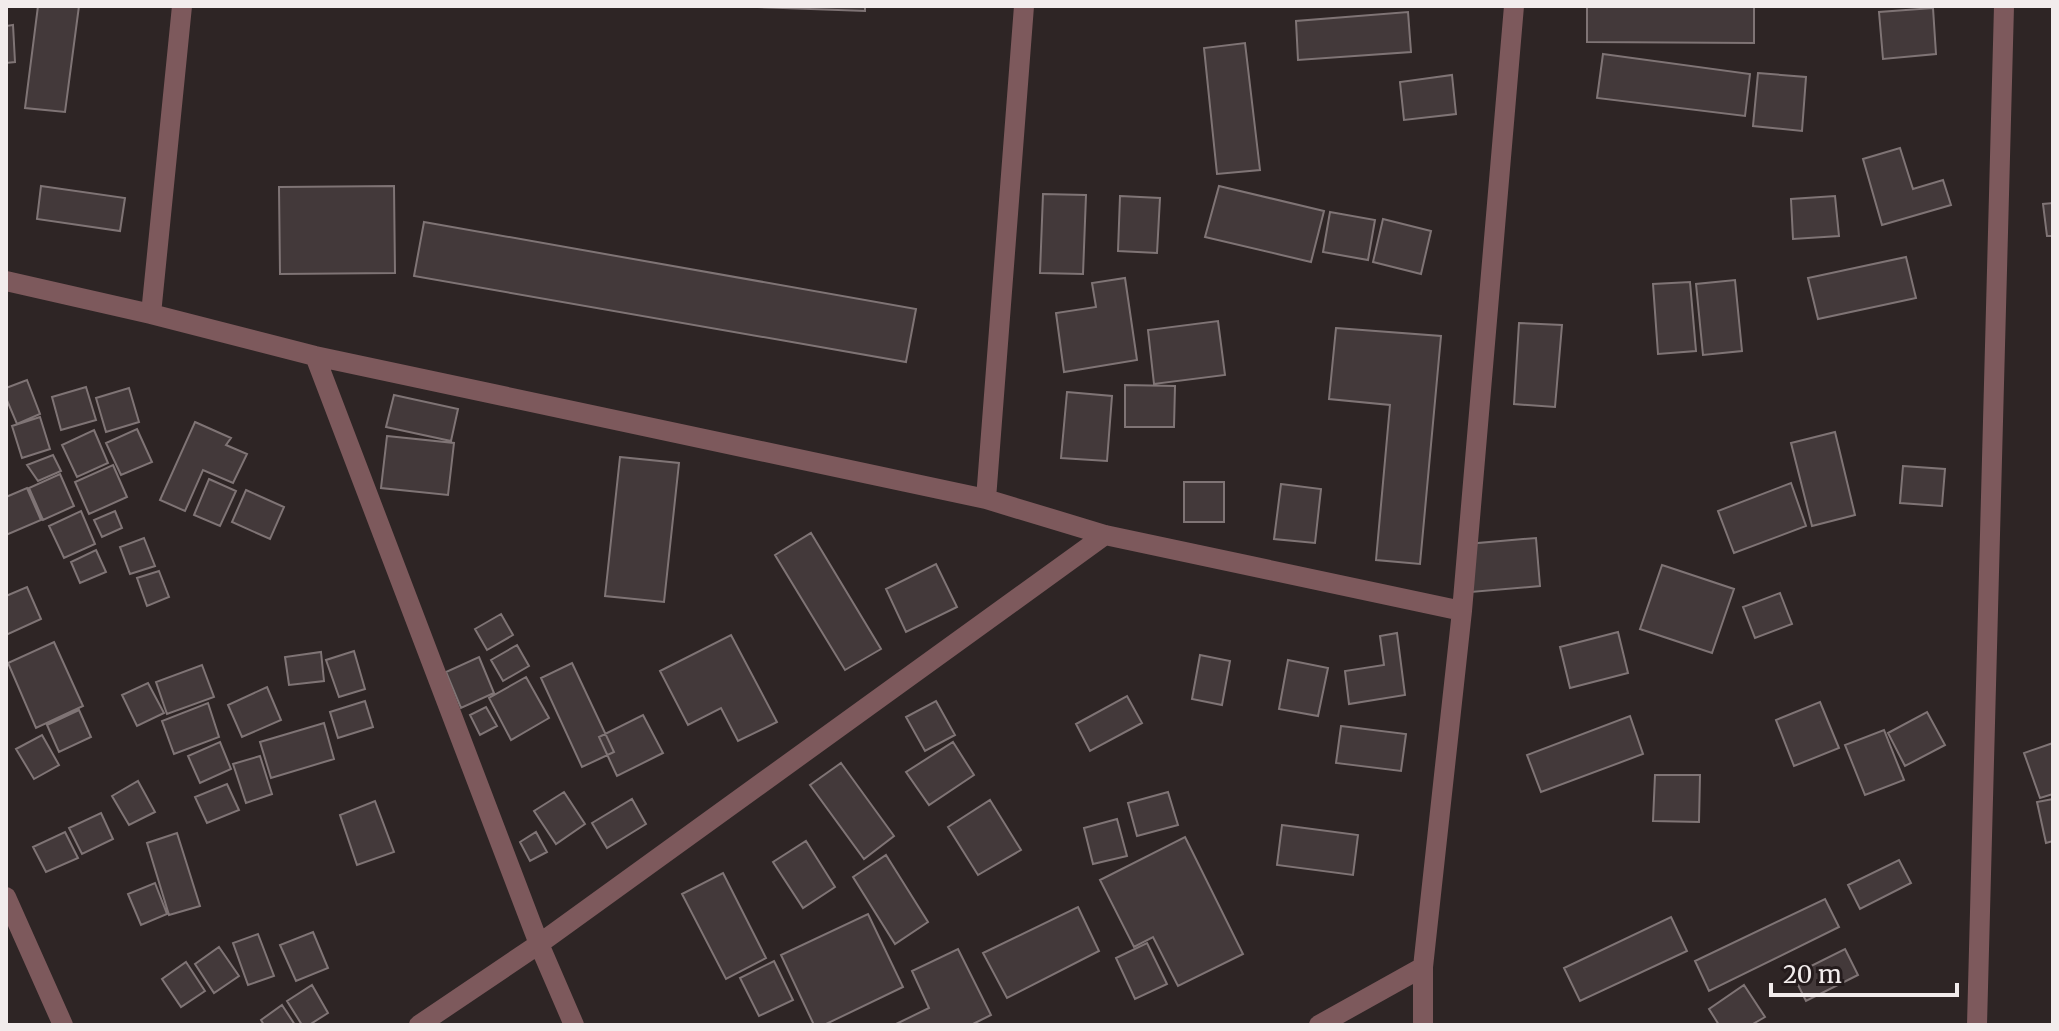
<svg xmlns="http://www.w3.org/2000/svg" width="2059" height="1031" viewBox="0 0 2059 1031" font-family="Merriweather,serif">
	<rect width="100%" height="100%" fill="#2e2525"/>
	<path fill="#43393a" stroke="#7f7475" stroke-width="2" d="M38,6H79L65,112L25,108Z
		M731,6H865V11Z
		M1587,6H1754V43L1587,42Z
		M1933,8L1936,54L1883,59L1879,12Z
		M1408,12L1411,52L1298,60L1296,21Z
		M13,25L15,62L6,63V26Z
		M1245,43L1260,170L1217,174L1204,48Z
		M1603,54L1750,74L1745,116L1597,98Z
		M1758,73L1806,77L1802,131L1753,126Z
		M1452,75L1456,114L1404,120L1400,82Z
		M1900,148L1913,189L1943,180L1951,205L1882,225L1863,159Z
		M41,186L125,198L120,231L37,219Z
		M394,186L395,273L280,274L279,187Z
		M1219,186L1324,211L1311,262L1205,237Z
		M1043,194L1086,195L1083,274L1040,273Z
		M1120,196L1160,198L1157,253L1118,251Z
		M1835,196L1839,236L1793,239L1791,199Z
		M2053,203V236H2047L2043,204Z
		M1330,212L1375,220L1368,260L1323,252Z
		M1383,219L1431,231L1421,274L1373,262Z
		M424,222L916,309L906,362L414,276Z
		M1906,257L1916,298L1818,319L1808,278Z
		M1125,278L1137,360L1064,372L1056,313L1096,307L1092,283Z
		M1735,280L1742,351L1703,355L1696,284Z
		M1690,282L1696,351L1658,354L1653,284Z
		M1218,321L1225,375L1154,384L1148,330Z
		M1519,323L1562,325L1555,407L1514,404Z
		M1336,328L1441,336L1420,564L1376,560L1390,405L1329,399Z
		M27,380L40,414L17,424L6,398V388Z
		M1125,385L1175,386L1174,427H1125Z
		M86,387L96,420L61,430L52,397Z
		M129,388L139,422L106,432L96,398Z
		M1067,392L1112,396L1107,461L1061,458Z
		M394,395L458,409L451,441L386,427Z
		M40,417L50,449L22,458L12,426Z
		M195,422L231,438L226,445L247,454L233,483L203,470L185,511L160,500Z
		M137,429L152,462L121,475L106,443Z
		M94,430L108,463L77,477L62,445Z
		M1835,432L1855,515L1812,526L1791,443Z
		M387,436L454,443L448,495L381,488Z
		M53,455L61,471L38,481L27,465Z
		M620,457L679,463L664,602L605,596Z
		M113,465L127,497L89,514L75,482Z
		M1903,466L1945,469L1942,506L1900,503Z
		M60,474L74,506L43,520L29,488Z
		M209,479L236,491L220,526L194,515Z
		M1184,482H1224V522H1184Z
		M1791,483L1806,526L1734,553L1718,511Z
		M1281,484L1321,489L1315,543L1274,539Z
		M27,488L41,520L6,535V497Z
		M246,490L284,507L270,539L232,522Z
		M81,511L95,544L64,558L49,526Z
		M115,511L122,528L102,537L94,520Z
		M811,533L881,649L845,670L775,555Z
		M144,538L155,566L130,574L120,547Z
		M1536,538L1540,586L1471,592L1467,544Z
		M96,550L106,572L80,583L71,562Z
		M936,564L957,607L906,632L886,589Z
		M1662,565L1734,589L1712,653L1640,629Z
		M159,571L169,597L147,606L137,578Z
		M27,587L41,619L6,635V596Z
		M1780,593L1792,624L1755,638L1743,607Z
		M501,614L513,635L487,650L475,629Z
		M1618,632L1628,673L1570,688L1560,647Z
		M1397,633L1405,695L1349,704L1345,671L1384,665L1380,636Z
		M731,635L777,722L738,741L721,708L688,725L660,671Z
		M54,642L83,706L36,728L8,663Z
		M517,645L529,666L503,681L491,660Z
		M354,651L365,689L339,697L326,660Z
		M321,652L324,681L289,685L285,657Z
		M1200,655L1230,661L1222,705L1192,699Z
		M479,657L494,693L461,708L446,672Z
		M1288,660L1328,668L1318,716L1279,709Z
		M572,663L614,752L582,767L541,678Z
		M202,665L214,697L167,714L156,682Z
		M526,677L549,718L511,740L489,698Z
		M148,683L164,713L137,726L122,695Z
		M267,687L281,720L242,737L228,705Z
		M1127,696L1142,723L1090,751L1076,724Z
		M365,701L373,727L338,738L330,712Z
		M936,701L955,735L925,751L906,717Z
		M1820,702L1839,748L1794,766L1776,720Z
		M208,703L219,737L174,754L162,721Z
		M486,707L497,726L480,735L470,715Z
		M79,710L91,737L59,752L47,725Z
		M1927,712L1945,745L1905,766L1888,733Z
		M643,715L663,753L617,776L599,737Z
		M1630,716L1643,754L1541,792L1527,755Z
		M324,723L334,759L271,778L260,742Z
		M1341,726L1406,734L1401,771L1336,763Z
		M1884,730L1904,780L1865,795L1845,745Z
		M42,735L59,765L34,779L16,749Z
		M220,742L231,769L200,783L188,756Z
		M953,742L974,775L929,805L906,772Z
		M2053,743V794L2040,798L2024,753Z
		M260,756L272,794L246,803L233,764Z
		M841,763L894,836L864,859L810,785Z
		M1655,775H1700L1699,822L1653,821Z
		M138,781L155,812L129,825L112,796Z
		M227,784L239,810L207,823L195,797Z
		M564,792L585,824L556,844L534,811Z
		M1168,792L1178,825L1137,836L1128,803Z
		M632,799L646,824L607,848L592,823Z
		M2053,799V841L2046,843L2037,802Z
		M990,800L1021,850L978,875L948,827Z
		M375,801L394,852L357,865L340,815Z
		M101,813L113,839L82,854L69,828Z
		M1117,819L1127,856L1093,864L1084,828Z
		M1282,825L1358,835L1353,875L1277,865Z
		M65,832L78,858L46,872L33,847Z
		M536,832L547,852L530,861L520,842Z
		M177,833L200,906L169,915L147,843Z
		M1185,837L1243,954L1178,986L1153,937L1134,947L1100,880Z
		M806,841L835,887L803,908L773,862Z
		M886,855L928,922L895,944L853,877Z
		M1899,860L1911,883L1860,909L1848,885Z
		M723,873L766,958L726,979L682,894Z
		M155,883L167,914L141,925L128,894Z
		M1825,899L1839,927L1709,991L1695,961Z
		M1078,907L1099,951L1007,998L983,953Z
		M868,914L903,987L824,1025H814L781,955Z
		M1671,917L1687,951L1580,1001L1564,968Z
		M313,932L328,968L296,981L280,945Z
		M258,934L274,976L248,985L233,943Z
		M1147,943L1167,984L1135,999L1116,958Z
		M219,947L239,976L214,993L195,964Z
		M958,949L991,1015L971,1025H894L929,1008L912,971Z
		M1845,949L1858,975L1806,1001L1793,975Z
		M774,961L793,1000L759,1016L740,978Z
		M186,962L205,991L181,1007L162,979Z
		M312,985L328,1013L309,1025H302L287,1001Z
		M1744,985L1765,1017L1751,1025H1719L1709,1009Z
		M282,1005L295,1025H264L261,1020Z"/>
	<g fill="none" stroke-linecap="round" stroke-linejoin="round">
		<path stroke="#7d595c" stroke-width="20" d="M6,281L151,314L315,356L986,499L1105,535L1462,611
			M151,314L182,6
			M315,356L539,944L574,1025
			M986,499L1024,6
			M6,897L63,1025
			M419,1025L539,944L1105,535
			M1319,1025L1423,967
			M1423,1025V967L1462,611L1514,6
			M1977,1025L2004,6"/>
	</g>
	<rect width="2059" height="1031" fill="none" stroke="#f2ecec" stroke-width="16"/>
	<path d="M1771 983v12h186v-12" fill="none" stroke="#f2ecec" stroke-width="4"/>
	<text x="1783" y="983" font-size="24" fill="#f2ecec" stroke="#241b1c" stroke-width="6" paint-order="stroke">20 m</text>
</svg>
